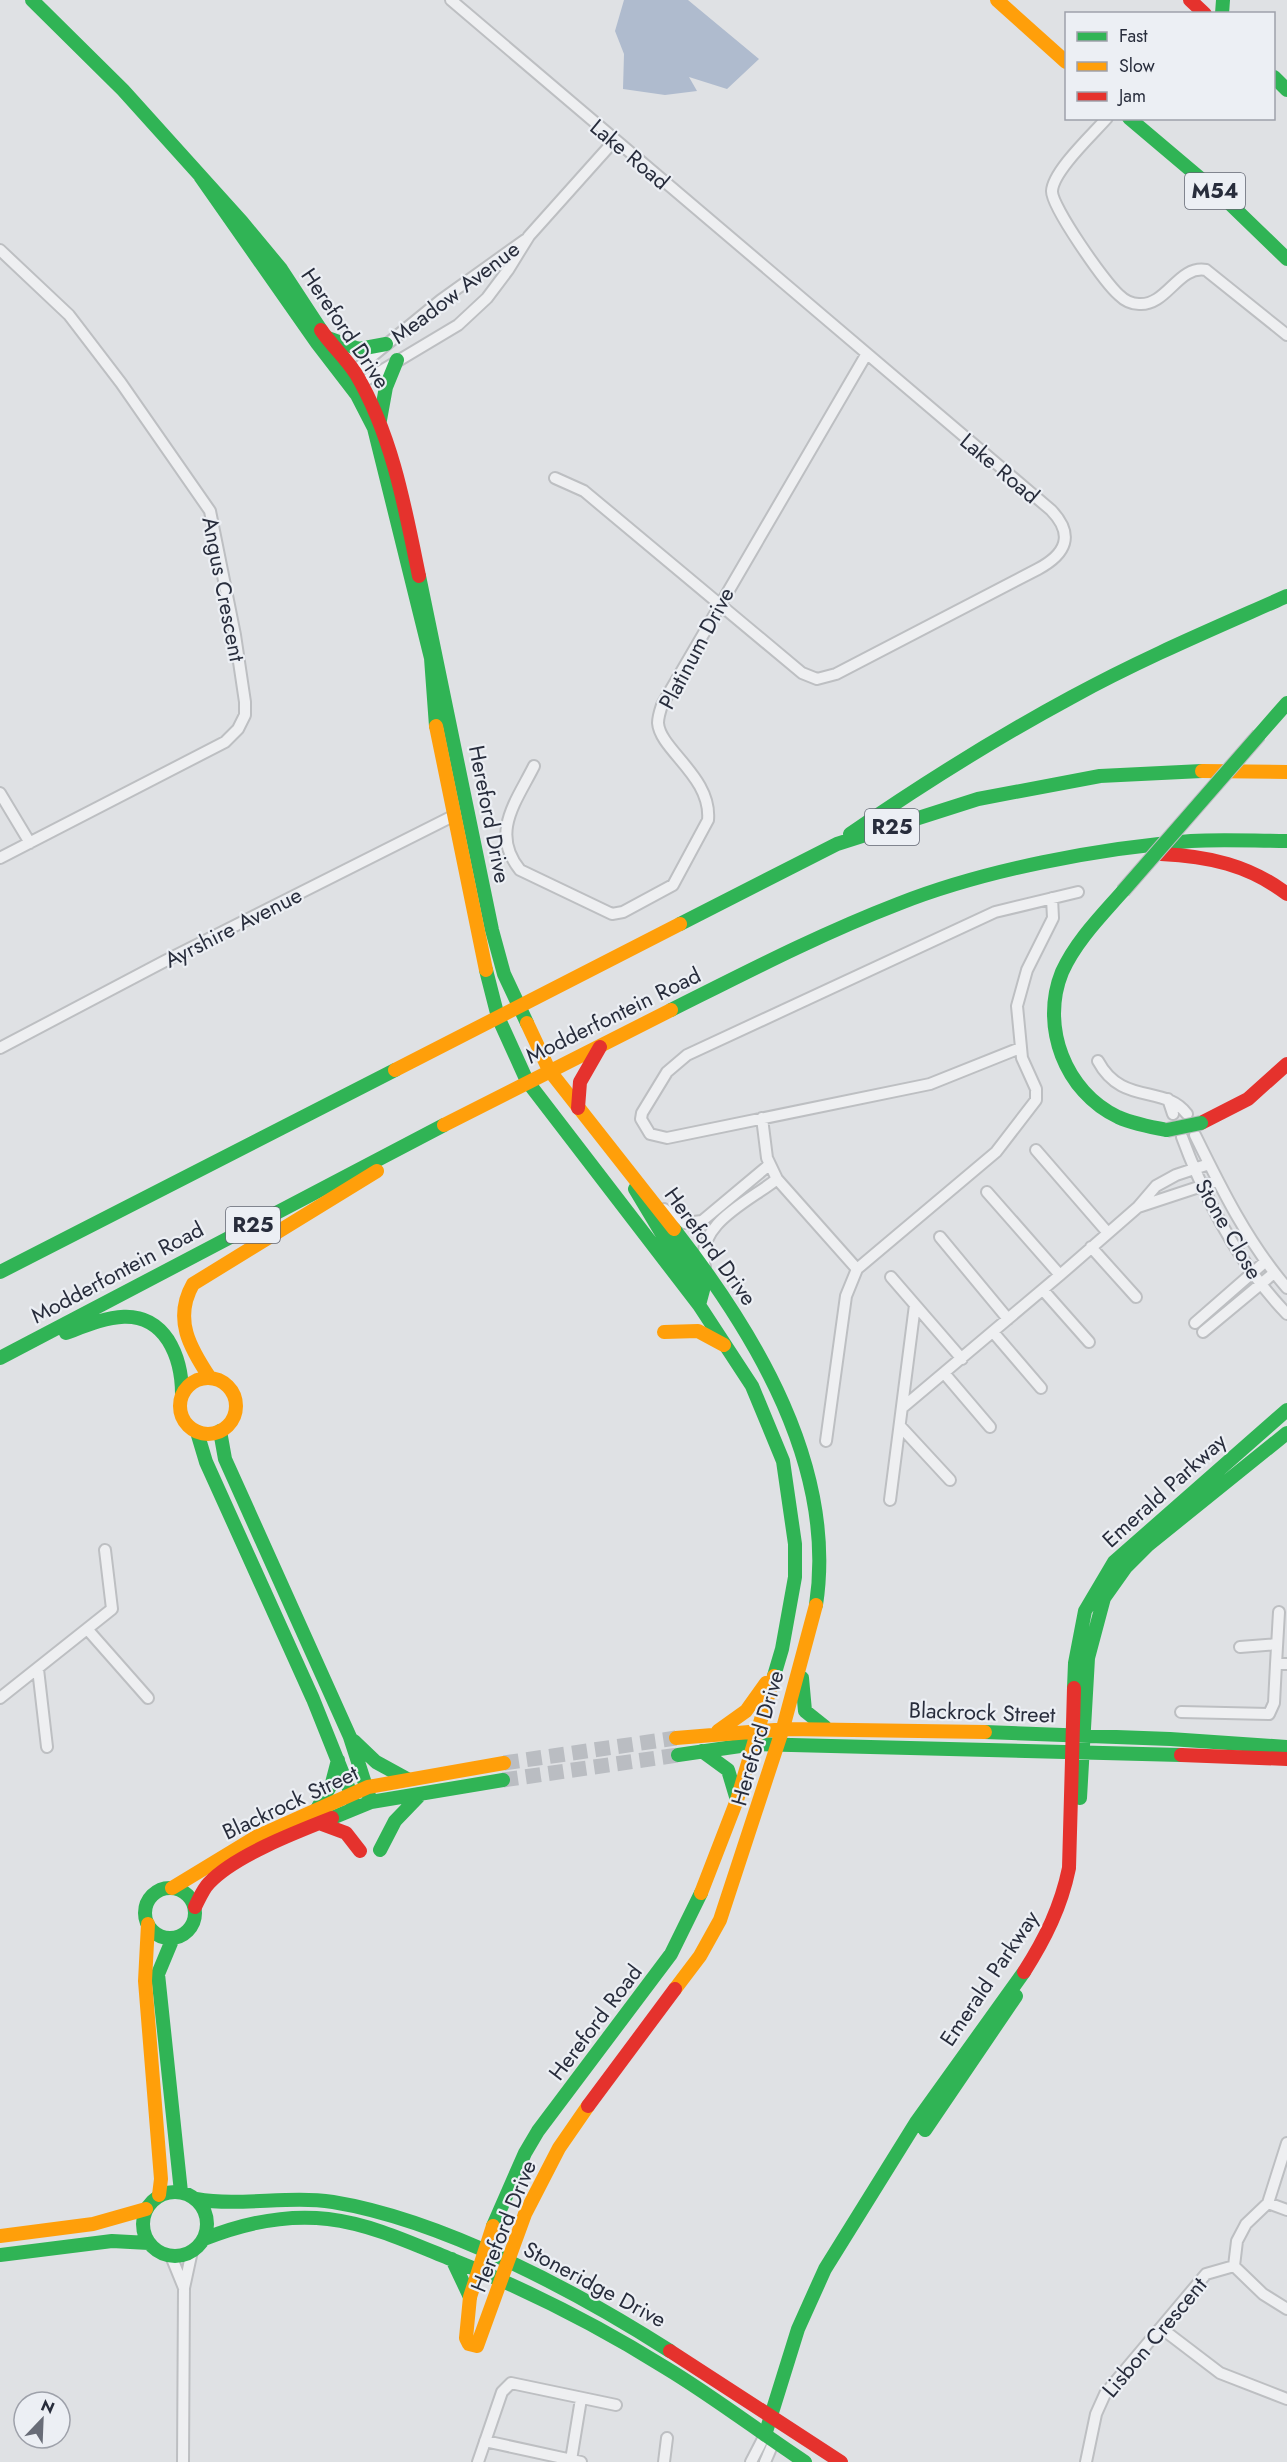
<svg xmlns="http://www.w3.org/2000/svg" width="1287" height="2462" viewBox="0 0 1287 2462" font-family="Jost,sans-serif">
	<rect width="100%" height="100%" fill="#dfe1e4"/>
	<path fill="#afbbce" d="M624,0H688L759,59L727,89L689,77L697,91L665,95L623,89L624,54L615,31Z"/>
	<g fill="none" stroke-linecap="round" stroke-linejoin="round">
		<path stroke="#babdc2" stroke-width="15" stroke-dasharray="15 8" stroke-linecap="butt" d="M504,1763L676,1738
			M503,1780L678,1755"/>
		<g stroke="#bdbfc2" stroke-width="14">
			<path id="street" d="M451,0L1051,510C1075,535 1066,554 1038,569L836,674L817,679L802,673L584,491L555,478
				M1107,118C1093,134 1053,171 1052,191C1051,206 1105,283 1119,295C1124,300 1131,304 1139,304C1167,306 1178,265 1206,270L1287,335
				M0,250L69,315L121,383L210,511L235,635L245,702V715L238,729L225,742L0,858
				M354,371L441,300L525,240
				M361,383L458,325L487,298L508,270L529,236L614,141
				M534,766C516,802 490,833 520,870L612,914L623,912L673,885L708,820C712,777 660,750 658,723C658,717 660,711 662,705L866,355
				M0,793L30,843
				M0,1048L165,961L459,813
				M1020,1048L930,1084L667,1138L650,1134L641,1119L642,1113L667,1072L687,1055L995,912L1078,892
				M1098,1061C1122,1106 1164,1084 1187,1114
				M1168,1099L1173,1114
				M762,1118L767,1158L777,1179L857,1269
				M1195,1135C1221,1188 1248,1243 1287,1288
				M1182,1137C1206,1202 1239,1264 1287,1314
				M1036,1150L1108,1233
				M987,1192L1060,1275
				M1138,1207L1217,1181
				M664,1209L685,1223L702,1221L769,1165
				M940,1237L1008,1319
				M1091,1247L1136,1297
				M705,1267C694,1224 750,1201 777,1179
				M891,1277L962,1359
				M1043,1290L1089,1342
				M1195,1323L1266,1261
				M993,1332L1041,1388
				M1203,1332L1274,1273
				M944,1373L990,1427
				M902,1408L1060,1275L1138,1207L1156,1186L1176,1175L1209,1164
				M900,1426L950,1480
				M826,1441L846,1296L857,1269L996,1152L1036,1100V1089L1022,1058L1017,1006L1027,970L1053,918L1052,898
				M890,1500L915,1305
				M88,1630L148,1698
				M1240,1647L1277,1644
				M1276,1664L1279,1612
				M38,1669L47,1747
				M0,1698L112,1609L105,1550
				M1181,1712L1269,1714L1274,1703L1276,1664H1287
				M1268,2203L1287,2210
				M171,2256L184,2288
				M1234,2266L1237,2241L1246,2224L1268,2203L1287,2143
				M1234,2266L1263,2294L1287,2309
				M1161,2328L1220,2373L1287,2399
				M485,2441L581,2462
				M571,2460L581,2399
				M183,2462L184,2288L192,2251
				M478,2462L502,2392L511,2383L616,2405
				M664,2462L667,2438
				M751,2462L765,2435
				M765,2462L774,2441
				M1086,2462L1096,2414L1105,2394L1206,2274L1234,2266"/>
		</g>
		<use href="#street" stroke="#eeeff1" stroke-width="10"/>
		<path stroke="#30b455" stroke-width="14" d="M32,0L123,90L242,222L281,269L321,330
			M1222,14L1223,0
			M1274,77L1287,90
			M1129,118L1226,200L1287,259
			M200,176L317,343L357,395L374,428L431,658L436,726
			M328,338L359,349L386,344
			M380,420L386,387L397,360
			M419,576L492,930L504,974L527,1023
			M1259,735L1287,703
			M850,834C921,785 996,738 1072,697C1141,659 1215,628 1287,596
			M1123,891C1101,916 1076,941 1062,972C1040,1026 1065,1092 1118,1117C1134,1124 1150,1127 1167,1130
			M680,924L837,844L978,799L1100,776L1202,771
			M486,970L498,1017L527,1081L699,1305L752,1386L783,1461L795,1544V1577L782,1649L774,1676
			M671,1010C745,973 820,934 898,904C984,870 1099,848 1191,841C1223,839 1255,841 1287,841
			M635,1189L665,1239L703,1290L699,1305
			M674,1229C755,1333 837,1467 816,1605
			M0,1272L395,1070
			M66,1333C101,1320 142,1301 168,1340C178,1356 182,1375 182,1394
			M0,1358L444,1125
			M220,1431L225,1459L350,1737L371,1802
			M197,1432L206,1462L313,1699L351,1794L354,1809
			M802,1678L805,1711L825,1727
			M1074,1688L1075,1663L1085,1611L1114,1562L1287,1410
			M985,1732L1170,1739L1287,1747
			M354,1741L376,1762L407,1779
			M702,1751L728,1770L737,1800
			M678,1755L754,1744L1181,1755
			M1080,1798L1088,1658L1104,1598L1126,1567L1148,1545L1287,1433
			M317,1809L332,1783L338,1760
			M332,1818L371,1802L503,1780
			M380,1850L395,1821L421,1794
			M145 1913a25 25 0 1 1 50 0a25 25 0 1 1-50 0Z
			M173,1938L158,1974L181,2192
			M925,2130L1016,1996
			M143 2224a32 32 0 1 1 64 0a32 32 0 1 1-64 0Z
			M196,2199C242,2207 287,2195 333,2202C443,2220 576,2291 670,2351
			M493,2226L525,2153L538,2131L671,1954L701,1893
			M204,2239C244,2223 285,2214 328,2219C370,2224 409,2242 448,2258C524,2288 597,2325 666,2368C714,2397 758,2431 805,2462
			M0,2255L112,2241L149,2243
			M452,2259L470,2297
			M765,2435L798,2329L825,2269L917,2121L1024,1972"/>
		<path stroke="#ff9f0a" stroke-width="14" d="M997,0L1066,62
			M436,726L486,970
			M1202,771L1287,772
			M527,1023L549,1070L674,1229
			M395,1070L680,924
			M444,1125L671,1010
			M664,1332L698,1331L724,1345
			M180 1406a28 28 0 1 1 56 0a28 28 0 1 1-56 0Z
			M210,1378C190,1348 173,1319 193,1284L377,1171
			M718,1731L746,1711L766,1683
			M676,1738L787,1729L985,1732
			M172,1888L256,1837L368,1787L504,1763
			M701,1893L737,1800L774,1676
			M148,1924L145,1981L161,2179L159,2195
			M675,1989L700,1956L720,1920L783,1728L816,1605
			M493,2226L470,2297L466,2338L469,2344L477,2346L525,2214L559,2148L588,2106
			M0,2236L93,2224L146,2209"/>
		<path stroke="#e5322d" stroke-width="14" d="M1190,0L1205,14
			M321,330C331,345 346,358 356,374C392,435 405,507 419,576
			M1161,854C1208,856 1249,865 1287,894
			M578,1108L580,1082L600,1047
			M1201,1123L1248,1099L1287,1064
			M1181,1755L1287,1759
			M319,1823L346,1833L360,1851
			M195,1907C199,1899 203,1889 209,1883C234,1856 296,1832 332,1818
			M1024,1972C1045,1939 1061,1907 1069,1868L1074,1688
			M588,2106L675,1989
			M670,2351L841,2462"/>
		<g stroke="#bcbec1" stroke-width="16" stroke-linecap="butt">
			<path id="fast-bridge" d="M1123,891L1259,735
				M1167,1130L1201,1123"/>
		</g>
		<use href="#fast-bridge" stroke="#30b455" stroke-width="14"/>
	</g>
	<g text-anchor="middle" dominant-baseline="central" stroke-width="4.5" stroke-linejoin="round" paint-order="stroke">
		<g fill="#eceff4" stroke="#636773" stroke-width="1.5">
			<rect x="1185" y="173" width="60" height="36" rx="4.5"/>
			<rect x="865" y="809" width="54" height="36" rx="4.5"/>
			<rect x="226" y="1207" width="54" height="36" rx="4.5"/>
		</g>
		<g font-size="21" font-weight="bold" fill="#282d3c">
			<text x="1215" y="191">M54</text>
			<text x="892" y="827">R25</text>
			<text x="253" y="1225">R25</text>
		</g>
		<g font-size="22" fill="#282d3c" stroke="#eceff4">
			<text transform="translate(630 154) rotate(40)">Lake Road</text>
			<text transform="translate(455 292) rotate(-37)">Meadow Avenue</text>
			<text transform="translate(346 328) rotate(56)">Hereford Drive</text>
			<text transform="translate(1000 468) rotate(40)">Lake Road</text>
			<text transform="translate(224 589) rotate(79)">Angus Crescent</text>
			<text transform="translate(696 648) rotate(-62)">Platinum Drive</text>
			<text transform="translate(490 814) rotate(79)">Hereford Drive</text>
			<text transform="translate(233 927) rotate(-27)">Ayrshire Avenue</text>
			<text transform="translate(613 1015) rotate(-26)">Modderfontein Road</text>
			<text transform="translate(1229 1229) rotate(60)">Stone Close</text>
			<text transform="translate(711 1246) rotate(54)">Hereford Drive</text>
			<text transform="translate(117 1272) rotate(-28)">Modderfontein Road</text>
			<text transform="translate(1164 1490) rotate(-42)">Emerald Parkway</text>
			<text transform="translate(982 1712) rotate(2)">Blackrock Street</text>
			<text transform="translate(757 1738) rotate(-74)">Hereford Drive</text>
			<text transform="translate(290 1802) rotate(-25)">Blackrock Street</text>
			<text transform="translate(989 1978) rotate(-56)">Emerald Parkway</text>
			<text transform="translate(595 2022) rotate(-53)">Hereford Road</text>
			<text transform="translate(503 2226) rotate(-68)">Hereford Drive</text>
			<text transform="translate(595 2284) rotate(28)">Stoneridge Drive</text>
			<text transform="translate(1154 2337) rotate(-50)">Lisbon Crescent</text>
		</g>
	</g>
	<rect x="1065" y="12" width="210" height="108" fill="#eceff4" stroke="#9ea1aa" stroke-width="1.5"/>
	<rect x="1077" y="32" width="30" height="9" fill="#30b455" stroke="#9ea1aa" stroke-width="1.5"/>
	<text x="1119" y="42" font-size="18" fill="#282d3c">Fast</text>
	<rect x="1077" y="62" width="30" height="9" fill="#ff9f0a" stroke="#9ea1aa" stroke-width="1.5"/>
	<text x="1119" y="72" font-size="18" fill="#282d3c">Slow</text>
	<rect x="1077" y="92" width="30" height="9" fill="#e5322d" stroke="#9ea1aa" stroke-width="1.5"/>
	<text x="1119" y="102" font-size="18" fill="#282d3c">Jam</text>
	<g transform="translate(42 2420) rotate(23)"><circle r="28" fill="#eceff4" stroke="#9ea1aa" stroke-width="1.5"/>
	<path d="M0-4.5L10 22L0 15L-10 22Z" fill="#686c77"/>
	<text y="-9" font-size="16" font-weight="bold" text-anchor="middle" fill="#282d3c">N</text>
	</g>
</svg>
